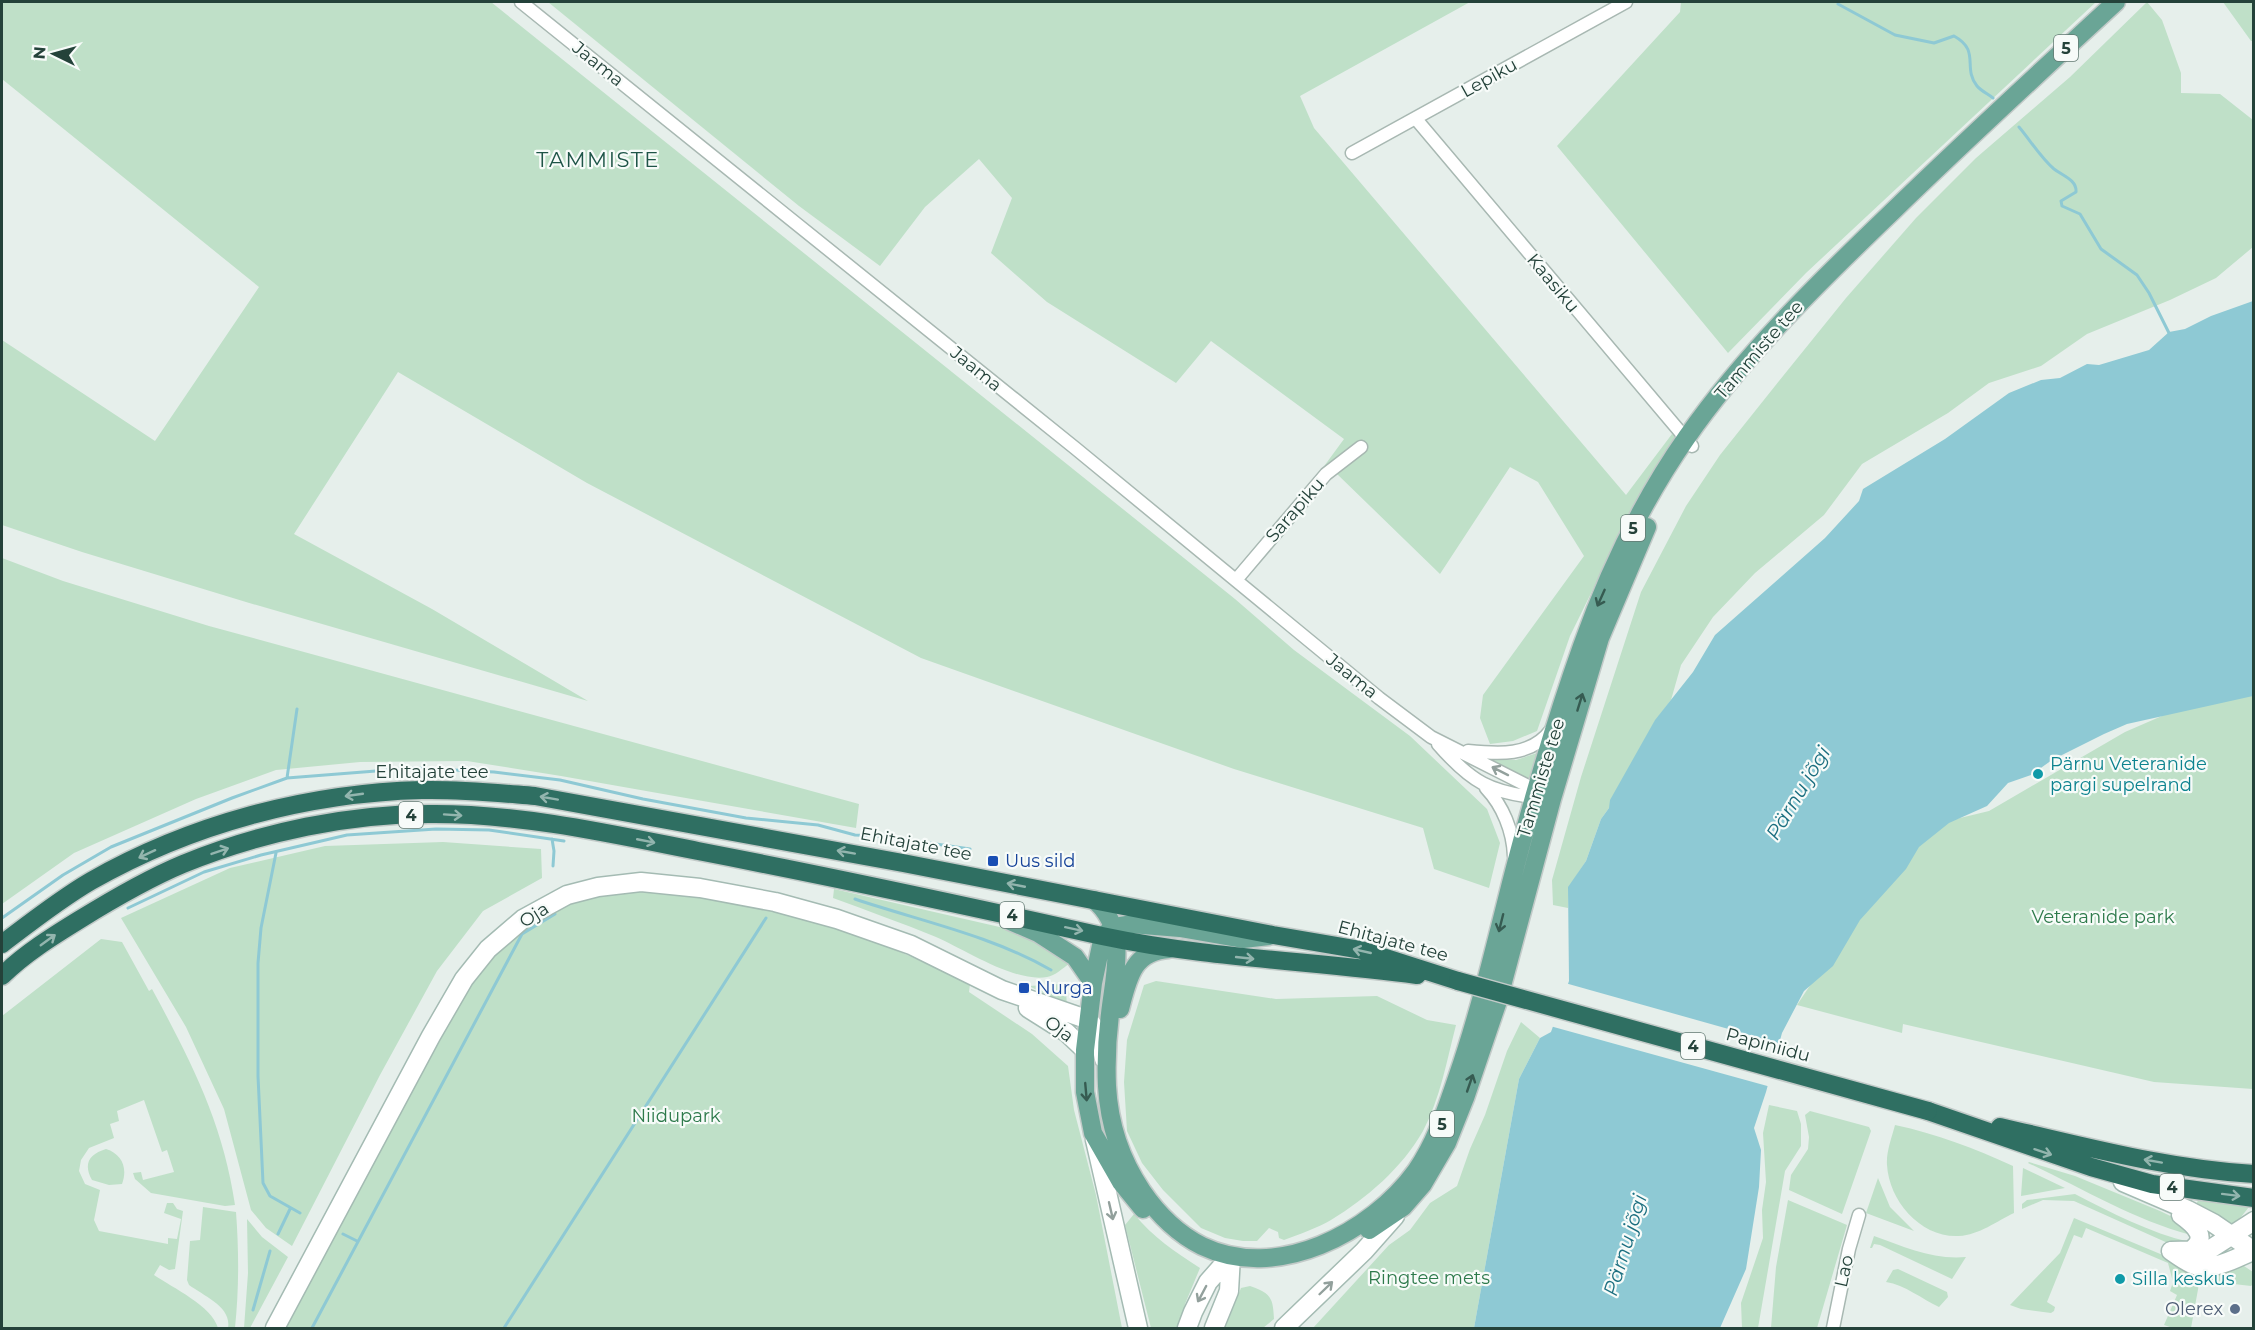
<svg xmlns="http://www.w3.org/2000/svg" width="2255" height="1330" viewBox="0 0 2255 1330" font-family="Montserrat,sans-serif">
	<rect width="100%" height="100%" fill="#e6efeb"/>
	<path fill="#bfe0c8" d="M2,2H491L1235,599L1294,650L1410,736L1487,809L1500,843L1489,888L1434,869L1423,828L1234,769L921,658L587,483L398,372L294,534L432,609L588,701L246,602L82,552L2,525V340L155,441L259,287L2,79Z
		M548,2H1470L1300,96L1314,128L1626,495L1672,434L1678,439L1627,520L1570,636L1537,731L1513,741L1490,744L1480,718L1483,695L1584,556L1538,482L1510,467L1440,574L1336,473L1322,469L1344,439L1211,341L1176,383L1047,302L991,253L1012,198L979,159L925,207L880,266L799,206Z
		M1681,2H2096L1806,273L1728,353L1557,146L1680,12Z
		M2147,2L2162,20L2181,73V93L2220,94L2253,120V247L2216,278L2170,300L2087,334L2041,366L1989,383L1948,413L1862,464L1824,515L1755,573L1713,617L1681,665L1671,700L1655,721L1609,808L1601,819L1586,861L1569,887L1568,908L1553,905L1552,880L1581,777L1641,592L1686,506L1720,455L1779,381L1846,298L1916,218L1976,158L2070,77Z
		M2223,2H2253V41H2251Z
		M2,558L63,581L209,626L859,804L856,828L561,776L467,761L360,762L276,770L196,799L74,853L2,904Z
		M2253,690V1089L2154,1082L1903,1024L1902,1033L1797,1005L1835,948L1931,825L1989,811L2125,732L2208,696Z
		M1537,753L1529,779L1485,758L1516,760Z
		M443,842L541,849L542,878L483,911L437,971L380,1075L292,1246L266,1228L251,1210L224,1109L186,1027L121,918L230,868L325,846Z
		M653,888C704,896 757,904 807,918C864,934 917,959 970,984L969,992L1032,1034L1068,1066L1074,1110L1096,1195L1122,1328H286L475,974C506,941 542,907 588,896C608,890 632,891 653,888Z
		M834,889L1017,931L1039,942L1070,963C1063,968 1055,976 1047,977C1015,983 964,949 936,937C902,923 868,911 833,898Z
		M101,939L122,942L149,991L152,989C191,1061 223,1123 235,1205L225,1206L151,1193L135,1179L133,1173L141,1172L143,1180L174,1172L167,1150L162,1152L144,1100L117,1111L119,1121L110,1124L114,1138L89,1148L81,1160L79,1171L85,1184L100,1190L94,1220L99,1231L168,1244V1238L177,1239L181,1219L164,1213L167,1203H173L177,1209L183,1211L175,1269L169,1270L160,1265L154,1275C173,1288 212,1306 218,1328H2V1016Z
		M1156,981L1276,999L1377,996L1427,1020L1456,1025C1447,1060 1440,1099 1423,1131C1402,1168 1367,1198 1331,1220C1317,1228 1300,1234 1284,1240L1279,1238L1278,1232L1269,1228L1257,1241H1243L1225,1238L1201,1228L1163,1190L1142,1163L1127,1131L1124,1082L1127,1040L1144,985Z
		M1060,984L1066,990L1067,1007L1048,1001L1049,996L1029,986Z
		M1521,1022L1540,1038L1519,1079L1474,1328H1313L1389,1245L1410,1230L1430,1203L1457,1186L1470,1149L1485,1115L1507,1051Z
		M1769,1105L1797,1111L1801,1124V1146L1785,1171L1758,1328H1742L1741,1303L1763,1238L1762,1210L1766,1182L1763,1133Z
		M1810,1111L1869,1127L1871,1131L1842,1214L1789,1190L1791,1175L1808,1149L1809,1137L1805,1115Z
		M1895,1125C1937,1134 1974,1148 2013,1166L2014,1213C1997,1221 1979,1235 1959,1236C1921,1238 1889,1201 1887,1165C1886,1152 1892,1137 1895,1125Z
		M106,1149C122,1154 128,1168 122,1184L109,1185L92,1180C83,1164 89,1154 106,1149Z
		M2029,1162L2075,1176L2160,1211L2183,1222L2191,1235C2133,1220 2082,1188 2028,1163Z
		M2023,1168L2065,1188L2021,1196Z
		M1878,1178L1890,1207L1914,1231L1866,1213Z
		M2075,1194C2112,1213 2150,1233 2190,1242L2170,1244L2074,1201L2043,1200L2022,1209V1204L2027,1200Z
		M1788,1200L1847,1225L1817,1328H1771L1776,1267Z
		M2199,1200L2249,1207L2233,1227L2197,1206V1202Z
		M203,1207L236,1212C239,1251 239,1290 235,1328H228C232,1307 204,1296 189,1285L187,1280L190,1241L200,1240Z
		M1134,1214C1153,1237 1175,1252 1200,1268L1185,1304L1181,1328H1151L1125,1225Z
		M2074,1218L2194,1268L2190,1271L2189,1281L2199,1284L2191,1328H2173L2164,1325L2177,1295L2170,1291L2173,1282L2168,1263L2086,1228L2082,1238L2074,1235L2047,1302L2055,1307L2054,1311L2051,1313L2021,1309L2010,1305L2060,1253Z
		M247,1219L262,1237L288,1257L250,1328H244L248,1273Z
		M1874,1236C1905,1247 1933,1260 1966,1257L1952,1279L1880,1245L1874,1244L1872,1248H1870Z
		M2238,1262L2253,1272V1284L2251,1286L2208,1281L2211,1273Z
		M1898,1269L1947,1292L1948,1297L1939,1307C1922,1299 1905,1285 1886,1282L1893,1270Z
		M1250,1286C1271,1293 1273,1298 1274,1319L1263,1328H1225L1241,1288Z"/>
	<path fill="#8ec9d4" d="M2253,301V696L2127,724L2104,734L2052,760L2031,775L2008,783L1987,806L1949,823L1919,847L1906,869L1860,920L1833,966L1804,991L1782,1033L1766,1092L1754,1128L1761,1150L1759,1187L1746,1269L1720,1328H1474L1519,1079L1540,1038L1551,1032L1569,981L1568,887L1586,861L1601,819L1609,808L1610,800L1655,720L1693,672L1715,635L1825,538L1859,501L1863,489L1945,439L2009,393L2041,380L2060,378L2087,364L2099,365L2149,350L2169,332L2185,329L2211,316Z"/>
	<path fill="#e6efeb" d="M1565,983L1782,1044L1771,1087L1550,1026Z"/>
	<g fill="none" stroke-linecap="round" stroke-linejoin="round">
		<path stroke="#8ec9d4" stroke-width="3" d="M1838,4L1895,35L1934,43L1954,36C1981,51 1962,67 1977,86C1981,91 1988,94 1993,98
			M2019,127C2030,140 2041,158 2054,169C2063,176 2077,180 2076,192L2061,201L2062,206L2080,214L2101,249L2137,275L2149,293L2170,335
			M287,778L297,709
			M552,839L554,851L553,866
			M276,853L261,928L258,963V1076L263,1183L270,1196L300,1213
			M855,899C920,921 990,935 1051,970
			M128,908L204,872L261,855L347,835L436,829L489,830L564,841
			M2,918L63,875L111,847L232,798L287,778L414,768L494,772L560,780L643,799L746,818L818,825L855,835L881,836L970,849
			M278,1234L290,1209
			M343,1234L357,1241
			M253,1310L270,1251
			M312,1328L522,934L555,914
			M504,1328L766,918"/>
		<g stroke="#a8b8b2" stroke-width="15">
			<path id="street" d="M521,2L1075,448L1379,698L1431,737L1542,793
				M1416,119L1692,446
				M1352,153L1626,2
				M1236,580L1326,474L1361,447
				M1438,744C1471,782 1490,793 1541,798
				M1468,751C1498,754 1531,757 1551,730
				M1486,788C1503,806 1513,831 1514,856
				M1833,1328L1849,1249L1859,1215"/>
		</g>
		<g stroke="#a4bbb3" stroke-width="21">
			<path id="secondary" d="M1028,1008L1066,1032L1085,1050
				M1095,1140L1138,1328
				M2123,1182L2188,1210L2213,1223L2254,1251
				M2181,1215C2195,1225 2211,1239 2188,1252
				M2171,1251L2209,1250L2254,1221
				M2171,1251C2178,1256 2185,1261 2192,1264C2212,1273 2235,1258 2253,1251
				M275,1328L431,1036L464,979L488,949L523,919L567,895L598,887L641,882L700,888L775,902L837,919L911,945L1002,990L1089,1020L1099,1034L1104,1059
				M1187,1328L1193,1312L1208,1282L1231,1256
				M1214,1328L1229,1291L1231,1256
				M1284,1328L1364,1251L1395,1216"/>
		</g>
		<g stroke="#c2cac8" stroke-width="21">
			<path id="primary" d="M1094,900C1129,928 1114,976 1110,1014C1107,1038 1106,1063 1107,1086C1109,1123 1121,1160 1142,1191C1157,1213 1178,1234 1202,1246C1277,1282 1371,1233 1416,1171C1436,1142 1446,1110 1457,1078C1476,1023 1490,967 1504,911C1526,822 1551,733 1582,646C1608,573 1642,501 1687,437C1745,354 1820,281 1893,211C1966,140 2041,71 2116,2
				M1010,921L1038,933L1075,957L1093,983
				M1120,1009C1128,978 1133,951 1169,949
				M1143,1209L1121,1182L1093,1133L1085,1092V1050L1093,983L1103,936L1114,927L1131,924L1180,928L1243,939L1269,936
				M1369,1230L1403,1207L1423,1184L1447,1143L1465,1098L1498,1001L1552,799L1600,638L1647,527"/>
		</g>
		<g stroke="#c2cac8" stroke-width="21">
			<path id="highway" d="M2,944C31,922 60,899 91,881C191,824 307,793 422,790C460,789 498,793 535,796L903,863L1273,935L1361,950L1458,981
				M2,976C24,954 53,936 79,920C113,899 147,879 183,864C261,832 351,813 435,814C523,814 612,834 698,851C833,877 968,906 1102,936C1206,958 1312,961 1417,975
				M1928,1111L2091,1167L2152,1184L2254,1198
				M2000,1127C2084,1146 2167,1169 2254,1174"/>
		</g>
		<use href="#street" stroke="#fff" stroke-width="12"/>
		<use href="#secondary" stroke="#fff" stroke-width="18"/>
		<use href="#primary" stroke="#6aa596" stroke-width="18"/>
		<use href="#highway" stroke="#2f6f62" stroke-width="18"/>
		<g stroke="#c2cac8" stroke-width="21" stroke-linecap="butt">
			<path id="highway-bridge" d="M1458,981L1928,1111"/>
		</g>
		<use href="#highway-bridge" stroke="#2f6f62" stroke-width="18"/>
	</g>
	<defs><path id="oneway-shaft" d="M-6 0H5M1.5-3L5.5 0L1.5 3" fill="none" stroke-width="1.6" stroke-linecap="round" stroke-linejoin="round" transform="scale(1.5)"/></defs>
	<g stroke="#365b51">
		<use href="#oneway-shaft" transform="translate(1601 598) rotate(114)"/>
		<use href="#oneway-shaft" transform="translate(1580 702) rotate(-73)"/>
		<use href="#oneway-shaft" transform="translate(1501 923) rotate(104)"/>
		<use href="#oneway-shaft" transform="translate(1470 1083) rotate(-71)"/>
		<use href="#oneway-shaft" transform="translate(1086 1092) rotate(85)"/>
	</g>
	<g stroke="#92a09c">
		<use href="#oneway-shaft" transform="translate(1500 771) rotate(-153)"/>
		<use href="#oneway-shaft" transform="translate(1111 1211) rotate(77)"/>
		<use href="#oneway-shaft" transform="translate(1326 1288) rotate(-44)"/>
		<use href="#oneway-shaft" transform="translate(1202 1294) rotate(118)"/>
	</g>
	<g stroke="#93b5ae">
		<use href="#oneway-shaft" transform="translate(354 795) rotate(172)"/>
		<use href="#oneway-shaft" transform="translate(549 798) rotate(-170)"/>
		<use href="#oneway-shaft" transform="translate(453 815) rotate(4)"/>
		<use href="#oneway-shaft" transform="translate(646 841) rotate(11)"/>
		<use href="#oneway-shaft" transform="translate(220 851) rotate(-19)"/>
		<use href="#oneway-shaft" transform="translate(846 852) rotate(-170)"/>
		<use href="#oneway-shaft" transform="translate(147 854) rotate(155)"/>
		<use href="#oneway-shaft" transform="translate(1016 885) rotate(-169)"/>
		<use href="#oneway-shaft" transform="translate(1074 929) rotate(12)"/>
		<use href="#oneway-shaft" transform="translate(48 940) rotate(-36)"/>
		<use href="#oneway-shaft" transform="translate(1362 951) rotate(-167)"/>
		<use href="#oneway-shaft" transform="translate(1245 958) rotate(6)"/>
		<use href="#oneway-shaft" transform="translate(2043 1152) rotate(18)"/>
		<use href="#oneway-shaft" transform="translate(2153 1161) rotate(-170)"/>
		<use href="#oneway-shaft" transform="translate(2231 1195) rotate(7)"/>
	</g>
	<g fill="#0f9aa8" stroke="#f7fbf9" stroke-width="2">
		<circle cx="2038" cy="774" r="6"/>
		<circle cx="2120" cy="1279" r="6"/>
	</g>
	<g fill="#1a4fb4" stroke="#f7fbf9" stroke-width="2">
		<rect x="987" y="855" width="12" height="12" rx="3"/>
		<rect x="1018" y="982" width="12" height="12" rx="3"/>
	</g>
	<circle fill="#5c6f8a" stroke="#f7fbf9" stroke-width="2" cx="2235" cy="1309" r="6"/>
	<g text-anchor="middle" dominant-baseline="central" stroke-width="4.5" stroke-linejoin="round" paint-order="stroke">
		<g fill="#f7fbf9" stroke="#637a73" stroke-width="1.5">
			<rect x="2054" y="35" width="24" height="26" rx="4.5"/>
			<rect x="1621" y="515" width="24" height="26" rx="4.5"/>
			<rect x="399" y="802" width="24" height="26" rx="4.5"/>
			<rect x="1000" y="902" width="24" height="26" rx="4.5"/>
			<rect x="1681" y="1033" width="24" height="26" rx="4.5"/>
			<rect x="1430" y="1111" width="24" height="26" rx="4.5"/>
			<rect x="2160" y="1174" width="24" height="26" rx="4.5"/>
		</g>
		<g font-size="16" font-weight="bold" fill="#24423a">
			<text x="2066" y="48">5</text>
			<text x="1633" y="528">5</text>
			<text x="411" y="815">4</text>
			<text x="1012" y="915">4</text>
			<text x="1693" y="1046">4</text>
			<text x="1442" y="1124">5</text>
			<text x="2172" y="1187">4</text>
		</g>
		<g font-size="18" fill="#24423a" stroke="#f7fbf9">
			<text transform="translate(598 64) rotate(39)">Jaama</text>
			<text transform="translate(1489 78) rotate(-29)">Lepiku</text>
			<text transform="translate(1553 283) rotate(50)">Kaasiku</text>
			<text transform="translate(1759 350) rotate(-49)">Tammiste tee</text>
			<text transform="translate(976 369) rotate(39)">Jaama</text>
			<text transform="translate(1295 510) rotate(-49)">Sarapiku</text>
			<text transform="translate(1352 676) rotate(39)">Jaama</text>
			<text x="432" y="772">Ehitajate tee</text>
			<text transform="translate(1541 778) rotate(-73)">Tammiste tee</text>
			<text transform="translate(916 844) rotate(11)">Ehitajate tee</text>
			<text transform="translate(534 915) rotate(-32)">Oja</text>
			<text transform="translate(1393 941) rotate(15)">Ehitajate tee</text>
			<text transform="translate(1059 1029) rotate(37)">Oja</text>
			<text transform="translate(1768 1045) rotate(15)">Papiniidu</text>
			<text transform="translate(1844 1271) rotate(-78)">Lao</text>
		</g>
		<g font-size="18" fill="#0d838f" stroke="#f7fbf9" text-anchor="start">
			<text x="2050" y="764">Pärnu Veteranide<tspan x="2050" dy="21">pargi supelrand</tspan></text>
			<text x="2132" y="1279">Silla keskus</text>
		</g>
		<g font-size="18" fill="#164399" stroke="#f7fbf9" text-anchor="start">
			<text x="1005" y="861">Uus sild</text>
			<text x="1036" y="988">Nurga</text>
		</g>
		<g font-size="18" fill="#2d7a4b" stroke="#f7fbf9">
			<text x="2103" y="917">Veteranide park</text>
			<text x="676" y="1116">Niidupark</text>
			<text x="1429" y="1278">Ringtee mets</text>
		</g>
		<g font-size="18" fill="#4e5e75" stroke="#f7fbf9" text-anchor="end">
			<text x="2223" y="1309">Olerex</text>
		</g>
		<g font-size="20" font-style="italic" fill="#1c6f80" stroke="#f7fbf9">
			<text transform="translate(1798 793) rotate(-59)">Pärnu jõgi</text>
			<text transform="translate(1625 1245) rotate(-73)">Pärnu jõgi</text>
		</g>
		<g font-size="21" letter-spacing="1.5" fill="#1f5548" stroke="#f7fbf9">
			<text x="598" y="159">TAMMISTE</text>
		</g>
	</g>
	<rect width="2255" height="1330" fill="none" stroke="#24423a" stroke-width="6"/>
	<g transform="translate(54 54) rotate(275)" stroke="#f7fbf9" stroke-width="4.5" paint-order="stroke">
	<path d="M0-4.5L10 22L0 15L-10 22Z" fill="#24423a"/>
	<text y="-9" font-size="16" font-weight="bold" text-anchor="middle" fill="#24423a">N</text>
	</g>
</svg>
